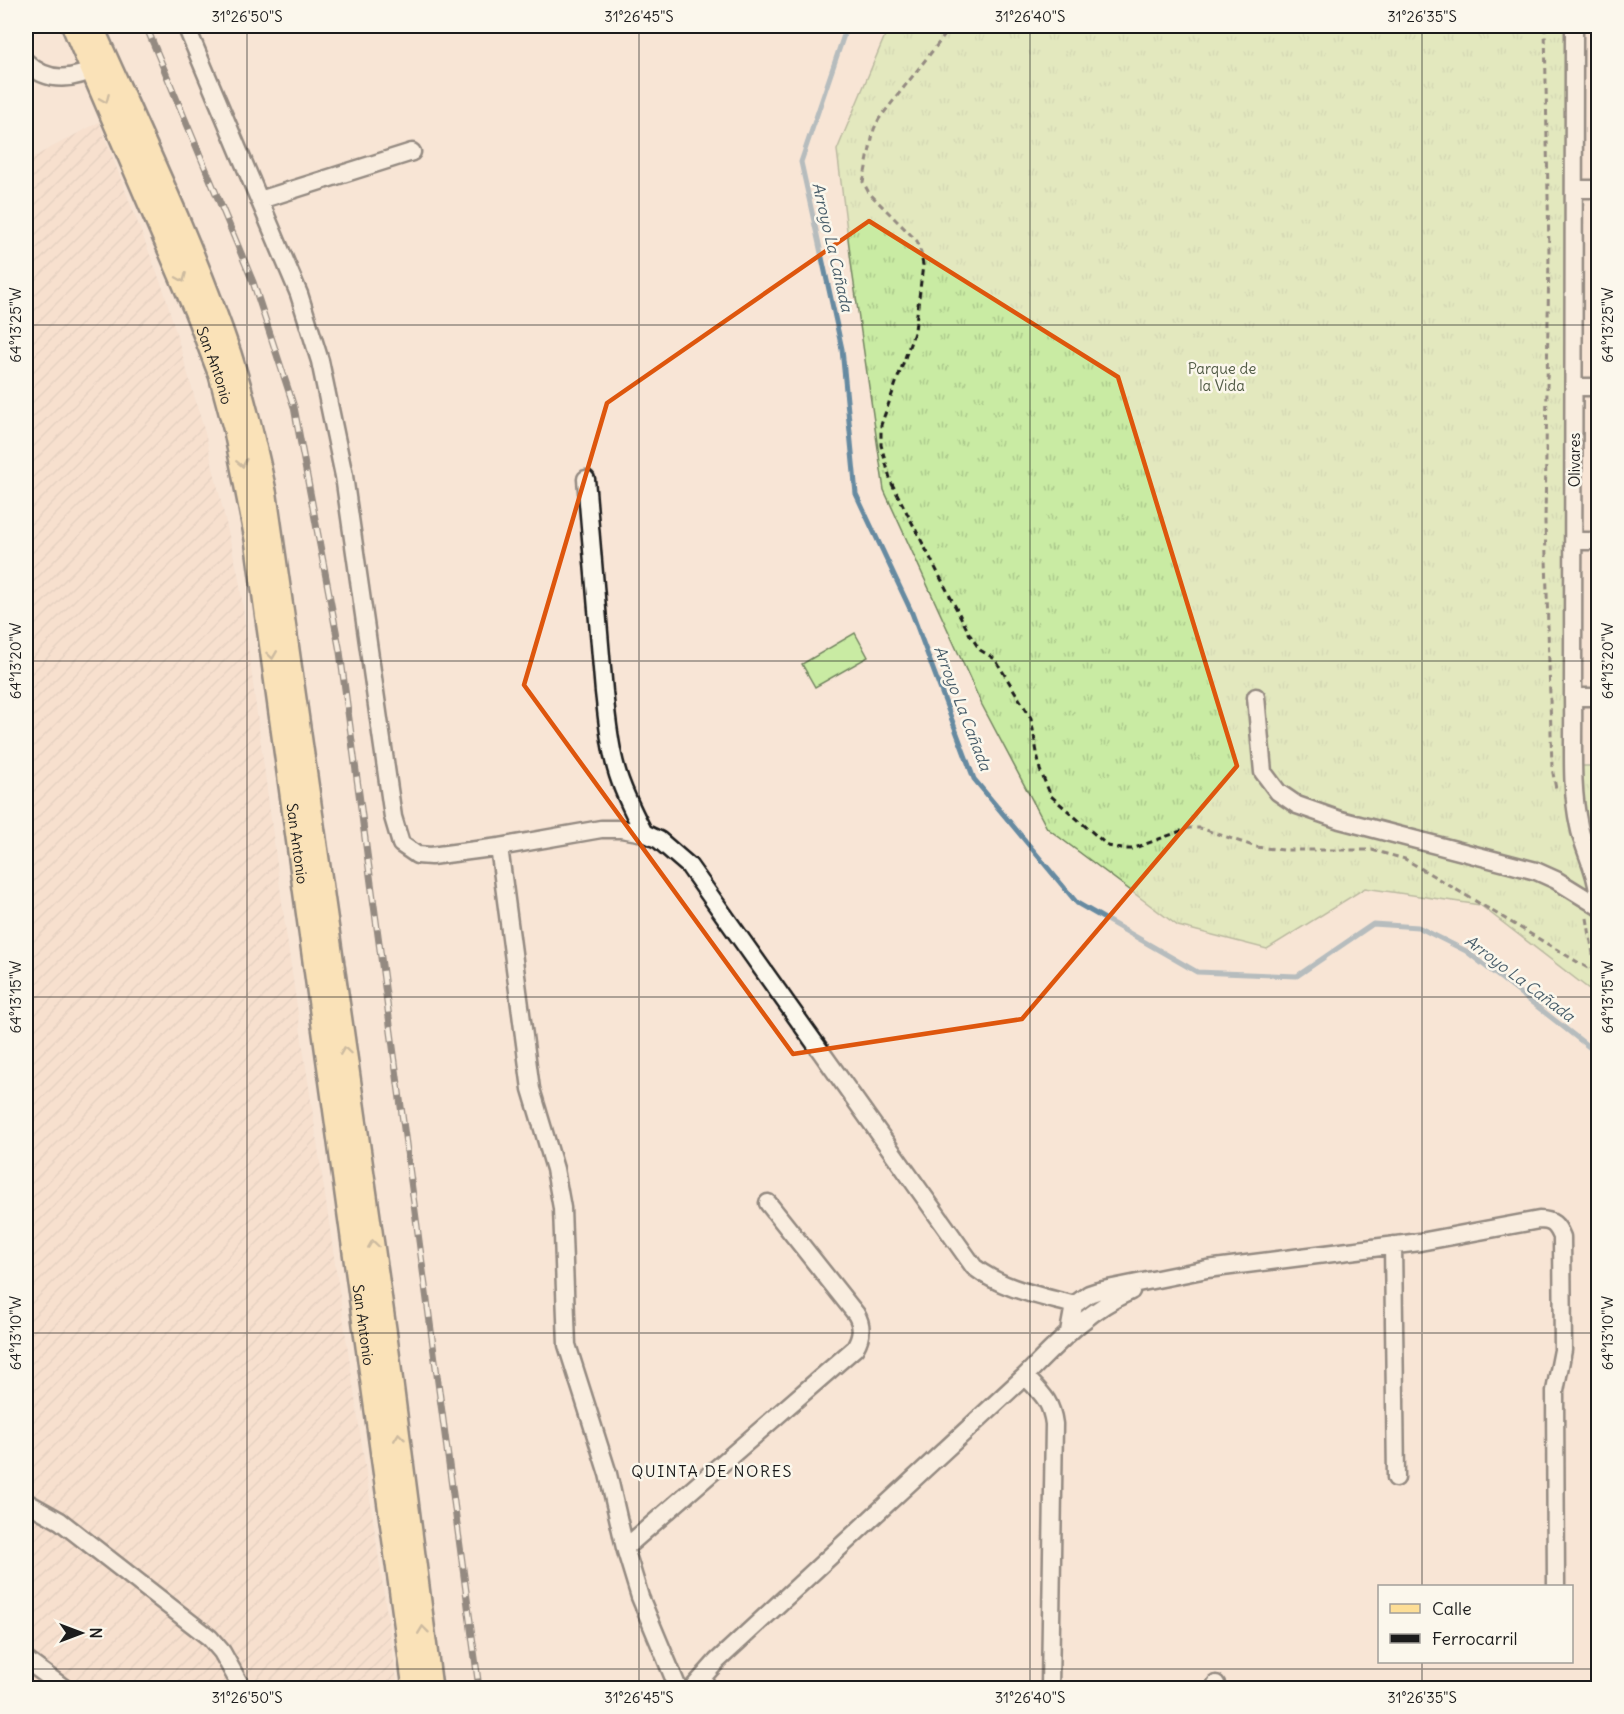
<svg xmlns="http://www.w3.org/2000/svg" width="1624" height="1714" viewBox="0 0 1624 1714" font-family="Delius,sans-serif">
	<defs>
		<pattern id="industrial-furrows" width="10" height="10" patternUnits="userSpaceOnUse" patternTransform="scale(1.5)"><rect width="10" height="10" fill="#f6d9c6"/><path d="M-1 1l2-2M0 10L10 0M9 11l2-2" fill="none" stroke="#d2baaa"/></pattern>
		<pattern id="grass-tufts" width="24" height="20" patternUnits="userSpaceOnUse" patternTransform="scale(1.5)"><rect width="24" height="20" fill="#c9eba3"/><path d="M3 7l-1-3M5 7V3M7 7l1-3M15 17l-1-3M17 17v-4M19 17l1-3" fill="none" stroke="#acc98c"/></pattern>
	</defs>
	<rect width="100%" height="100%" fill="#f8e5d6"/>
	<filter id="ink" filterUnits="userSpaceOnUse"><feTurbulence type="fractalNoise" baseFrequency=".0167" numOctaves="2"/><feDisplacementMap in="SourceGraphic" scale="12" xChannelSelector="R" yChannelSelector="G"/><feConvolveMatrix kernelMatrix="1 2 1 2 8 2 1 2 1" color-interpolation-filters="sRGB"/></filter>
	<g filter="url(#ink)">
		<path fill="url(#industrial-furrows)" d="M99,122L164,291L205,433L239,578L286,932L398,1688H26V161Z"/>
		<path fill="url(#grass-tufts)" stroke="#728460" stroke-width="1.5" d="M889,26H1574L1575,766H1598V996L1480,905L1365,888L1267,949L1178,926L1047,828L982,705L884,490L852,270L837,150Z"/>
		<path fill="#c9eba3" stroke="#728460" stroke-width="1.5" d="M855,633L868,657L815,687L802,664Z"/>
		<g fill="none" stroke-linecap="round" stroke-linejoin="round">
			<path stroke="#668aa1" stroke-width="5" d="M847,26L801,162L842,349L856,494L912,613L974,779L1077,903L1197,972L1297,976L1373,924L1418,927L1466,951L1598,1054"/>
			<g stroke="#1c1c1c" stroke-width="21">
				<path id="minor" d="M186,26L299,294L320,361L344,476L393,817L401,844L417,855L431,856L499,847L601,829H621L644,833L659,840L689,866L974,1267C1002,1289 1041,1296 1074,1305
					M1574,26L1573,697C1574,740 1570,785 1579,826C1583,849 1596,869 1598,892
					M26,62C49,85 75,79 102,66
					M1574,189H1598
					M260,200L412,152
					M1574,387H1598
					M586,479L604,692C607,717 609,744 616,768C622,790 633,812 644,833
					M1574,541H1598
					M1256,697L1263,772L1278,792L1297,805L1340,820L1536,871L1556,880L1598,906
					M1573,697H1598
					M499,847L531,1089L555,1169L562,1208L567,1345L608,1474L625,1548L640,1597L678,1688
					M1393,1245L1396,1478
					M1069,1332L1074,1305L1089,1294L1098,1291L1207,1269L1420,1242L1539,1220C1553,1220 1557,1225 1562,1237L1563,1350L1555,1391L1556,1586
					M1025,1376C1041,1393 1051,1400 1054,1424L1050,1688
					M26,1502L60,1521L210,1638L222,1652L242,1688
					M625,1548L855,1348C862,1336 863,1326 856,1314L768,1203
					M26,1660L64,1688
					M1216,1684V1688
					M693,1688L717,1661L1025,1376C1058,1343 1088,1310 1131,1291"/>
			</g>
			<g stroke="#1c1c1c" stroke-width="26">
				<g id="major">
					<path id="s1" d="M73,26L195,310L220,375L235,431L256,539L414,1688"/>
					<path d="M92,26C140,134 192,242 230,354C245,401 256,448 266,496L385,1329L431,1688"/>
				</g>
			</g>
			<path stroke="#1c1c1c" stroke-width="3" stroke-dasharray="6 4.5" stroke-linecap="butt" d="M952,26L879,119L874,129L863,182L869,193L917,241L921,253L923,265L915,330L881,425V445L891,482L970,635L980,650L995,659L1031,718L1040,770L1051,796L1108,846L1122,849H1132L1189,828H1200L1256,847L1284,850H1372L1405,859L1591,970L1595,966L1598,968
				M1545,26L1549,253L1545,522L1552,768L1556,789
				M1587,918L1595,966"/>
			<use href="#minor" stroke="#fbf7ec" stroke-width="16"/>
			<use href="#major" stroke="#fdde96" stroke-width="21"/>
			<g stroke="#1c1c1c" stroke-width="7">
				<path id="rail" d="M146,26L253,282L294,407L340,652L479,1688"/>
			</g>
			<use href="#rail" stroke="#fbf7ec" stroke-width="4.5" stroke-dasharray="14" stroke-linecap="butt"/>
		</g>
		<defs><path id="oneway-chevron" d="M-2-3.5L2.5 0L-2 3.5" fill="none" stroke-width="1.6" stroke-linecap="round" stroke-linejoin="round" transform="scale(1.5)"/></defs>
		<g stroke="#98875f">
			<use href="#oneway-chevron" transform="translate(105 99) rotate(67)"/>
			<use href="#oneway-chevron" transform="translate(182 278) rotate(67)"/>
			<use href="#oneway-chevron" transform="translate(242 463) rotate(78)"/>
			<use href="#oneway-chevron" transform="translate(272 655) rotate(82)"/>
			<use href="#oneway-chevron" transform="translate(345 1051) rotate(-98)"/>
			<use href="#oneway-chevron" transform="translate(373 1244) rotate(-98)"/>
			<use href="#oneway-chevron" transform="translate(399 1437) rotate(-97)"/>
			<use href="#oneway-chevron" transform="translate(423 1630) rotate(-97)"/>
		</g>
	</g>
	<path d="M0 0H1624V1714H0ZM869,221L1118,377L1237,766L1022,1019L793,1054L524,685L607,403Z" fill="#f8e5d6" fill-opacity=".55" fill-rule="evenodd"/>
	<path fill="none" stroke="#de560d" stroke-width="4.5" stroke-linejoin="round" d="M869,221L1118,377L1237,766L1022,1019L793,1054L524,685L607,403Z"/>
	<path fill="none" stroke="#1c1c1c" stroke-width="1.5" stroke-opacity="0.45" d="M247,26V1688M639,26V1688M1030,26V1688M1422,26V1586M26,325H1598M26,661H1598M26,997H1598M26,1333H1598M1422,1662V1688M26,1669H1598"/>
	<g text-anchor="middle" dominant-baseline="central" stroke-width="5" stroke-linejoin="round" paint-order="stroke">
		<g font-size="15" fill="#1c1c1c" stroke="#fbf7ec">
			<text stroke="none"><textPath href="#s1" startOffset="368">San Antonio</textPath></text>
			<text transform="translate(1574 460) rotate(-90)">Olivares</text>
			<text stroke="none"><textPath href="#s1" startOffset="854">San Antonio</textPath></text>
			<text stroke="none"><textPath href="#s1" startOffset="1340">San Antonio</textPath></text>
		</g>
		<g font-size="15" fill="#505a44" stroke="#fbf7ec">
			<text x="1222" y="368">Parque de<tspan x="1222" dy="17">la Vida</tspan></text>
		</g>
		<g font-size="16" font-style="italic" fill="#475c69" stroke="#fbf7ec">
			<text transform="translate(833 247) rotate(77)">Arroyo La Cañada</text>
			<text transform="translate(963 708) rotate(69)">Arroyo La Cañada</text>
			<text transform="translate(1520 978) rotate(37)">Arroyo La Cañada</text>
		</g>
		<g font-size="16" letter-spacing="1.5" fill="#1c1c1c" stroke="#fbf7ec">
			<text x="712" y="1471">QUINTA DE NORES</text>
		</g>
	</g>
	<rect width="1624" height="1714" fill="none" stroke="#fbf7ec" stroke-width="66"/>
	<rect x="1378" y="1585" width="195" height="78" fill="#fbf7ec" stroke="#a29f99" stroke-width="1.5"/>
	<rect x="1390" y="1604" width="30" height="9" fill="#fdde96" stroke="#a29f99" stroke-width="1.5"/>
	<text x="1432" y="1615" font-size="18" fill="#1c1c1c">Calle</text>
	<rect x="1390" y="1634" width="30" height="9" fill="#1c1c1c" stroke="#a29f99" stroke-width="1.5"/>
	<text x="1432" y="1645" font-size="18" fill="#1c1c1c">Ferrocarril</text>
	<g transform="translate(81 1633) rotate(90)" stroke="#fbf7ec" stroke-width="4.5" paint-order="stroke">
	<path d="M0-4.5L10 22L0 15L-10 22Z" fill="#1c1c1c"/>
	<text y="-9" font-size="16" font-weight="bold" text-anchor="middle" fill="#1c1c1c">N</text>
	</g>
	<rect x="33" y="33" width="1558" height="1648" fill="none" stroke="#1c1c1c" stroke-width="2"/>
	<g font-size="15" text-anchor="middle" fill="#1c1c1c">
		<text x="247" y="22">31°26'50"S</text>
		<text x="639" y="22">31°26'45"S</text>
		<text x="1030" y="22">31°26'40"S</text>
		<text x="1422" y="22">31°26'35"S</text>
		<text transform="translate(1608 325) rotate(-90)" y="5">64°13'25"W</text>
		<text transform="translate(16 325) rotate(-90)" y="5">64°13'25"W</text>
		<text transform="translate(1608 661) rotate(-90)" y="5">64°13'20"W</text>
		<text transform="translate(16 661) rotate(-90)" y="5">64°13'20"W</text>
		<text transform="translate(1608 997) rotate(-90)" y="5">64°13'15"W</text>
		<text transform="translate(16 997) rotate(-90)" y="5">64°13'15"W</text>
		<text transform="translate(1608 1333) rotate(-90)" y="5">64°13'10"W</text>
		<text transform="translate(16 1333) rotate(-90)" y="5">64°13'10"W</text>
		<text x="247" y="1703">31°26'50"S</text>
		<text x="639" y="1703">31°26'45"S</text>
		<text x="1030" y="1703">31°26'40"S</text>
		<text x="1422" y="1703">31°26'35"S</text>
	</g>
</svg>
